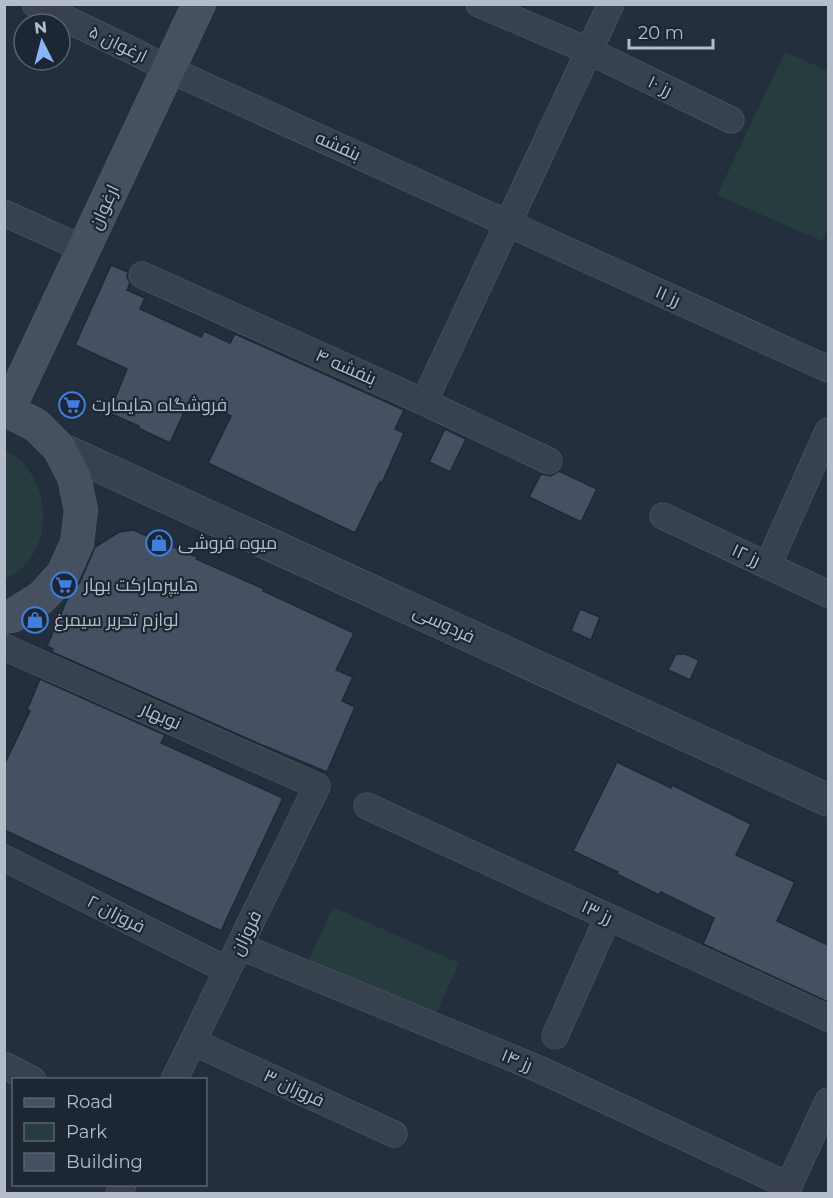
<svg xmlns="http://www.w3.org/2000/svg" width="833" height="1198" viewBox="0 0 833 1198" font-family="Montserrat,Cairo,sans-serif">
	<rect width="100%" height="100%" fill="#242f3e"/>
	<path fill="#263c3f" d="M785,52L828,71V228L822,241L717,195Z
		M4,450C11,454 19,458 23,463C51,494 51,546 17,572C13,575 8,577 5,580Z
		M333,907L459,963L432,1023L306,966Z"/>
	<path fill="#455162" stroke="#1f2835" stroke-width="1.5" d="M111,265L128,272L127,277L130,283L127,290L145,298L140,309L201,337L204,331L230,343L235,334L404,410L395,429L404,433L382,483L380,482L355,533L208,463L231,416L191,397L170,443L138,428L139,426L109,413L127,369L75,345Z
		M445,429L466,439L450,472L429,462Z
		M559,471L597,489L581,522L529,497L541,474L551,476Z
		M133,530L197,557L196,559L264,589L263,591L354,633L336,670L353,677L342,701L355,707L327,772L262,745L52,652L53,649L47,646L69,595L80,582L95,547L119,532Z
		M580,609L600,617L591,640L571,631Z
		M676,654H685L699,660L690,680L668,670Z
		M40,679L165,735L161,743L283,798L221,931L4,830V765L30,711L27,710Z
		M617,762L671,788L672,785L751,824L736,855L795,882L777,921L828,945V1002L703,944L714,918L661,892L659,895L617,874L618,872L573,851Z"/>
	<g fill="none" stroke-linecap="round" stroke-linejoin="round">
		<g stroke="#565f6c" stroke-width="27">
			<path id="minor" d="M35,4L133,51L168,69L828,369
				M479,4L589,51L731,120
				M4,213L84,249
				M142,275L424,402L549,461
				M424,402L611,4
				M663,516L828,594
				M768,565L828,431
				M4,647L317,786L174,1080
				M367,806L828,1018
				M4,858L227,970
				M239,946L539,1069L789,1186
				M555,1036L608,917
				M193,1042L394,1134
				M4,1065L33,1080
				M119,1194L123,1184
				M785,1194L828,1101"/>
		</g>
		<g stroke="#565f6c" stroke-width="33">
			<path id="tertiary" d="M59,448L828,800"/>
		</g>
		<g stroke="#565f6c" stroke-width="34">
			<path id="secondary" d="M4,409L36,425L59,448L74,477L81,510L77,543L63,574L41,598L12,616L4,617
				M8,410L199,4"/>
		</g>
		<use href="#minor" stroke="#38414e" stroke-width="26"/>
		<use href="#tertiary" stroke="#38414e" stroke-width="32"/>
		<use href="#secondary" stroke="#465061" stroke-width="33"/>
	</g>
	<defs>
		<g id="supermarket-ring" transform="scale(1.35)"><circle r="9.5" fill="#1d2633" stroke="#3f7fe0" stroke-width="1.5"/><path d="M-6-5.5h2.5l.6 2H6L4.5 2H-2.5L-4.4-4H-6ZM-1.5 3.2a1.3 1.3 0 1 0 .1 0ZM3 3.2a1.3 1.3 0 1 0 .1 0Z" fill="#3f7fe0"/></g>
		<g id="shop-ring" transform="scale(1.35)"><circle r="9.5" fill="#1d2633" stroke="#3f7fe0" stroke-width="1.5"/><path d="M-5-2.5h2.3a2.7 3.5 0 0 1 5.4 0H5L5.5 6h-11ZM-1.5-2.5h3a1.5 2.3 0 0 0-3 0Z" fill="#3f7fe0"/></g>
	</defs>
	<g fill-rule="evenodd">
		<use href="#supermarket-ring" x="72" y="405"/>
		<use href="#shop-ring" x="159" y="543"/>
		<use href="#supermarket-ring" x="64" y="585"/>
		<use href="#shop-ring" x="35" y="620"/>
	</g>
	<g text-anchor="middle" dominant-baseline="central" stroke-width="4.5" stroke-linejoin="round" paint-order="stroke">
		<g font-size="18" fill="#b4bcc9" stroke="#1d2633">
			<text transform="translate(118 44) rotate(26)">ارغوان ۵</text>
			<text transform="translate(660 86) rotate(26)">رز ۱۰</text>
			<text transform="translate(338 146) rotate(24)">بنفشه</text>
			<text transform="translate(104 207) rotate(-65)">ارغوان</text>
			<text transform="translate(668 296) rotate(24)">رز ۱۱</text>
			<text transform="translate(346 367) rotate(24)">بنفشه ۴</text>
			<text transform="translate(746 555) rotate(25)">رز ۱۲</text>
			<text transform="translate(444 624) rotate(25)">فردوسی</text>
			<text transform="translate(161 716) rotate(24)">نوبهار</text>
			<text transform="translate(597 912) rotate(25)">رز ۱۳</text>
			<text transform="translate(116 914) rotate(27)">فروزان ۲</text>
			<text transform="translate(246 933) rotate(-64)">فروزان</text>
			<text transform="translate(517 1060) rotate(22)">رز ۱۴</text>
			<text transform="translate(294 1088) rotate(25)">فروزان ۳</text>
		</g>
		<g font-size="18" fill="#b4bcc9" stroke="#1d2633" text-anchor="start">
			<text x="92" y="405">فروشگاه هایمارت</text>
			<text x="178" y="543">میوه فروشی</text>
			<text x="84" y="585">هایپرمارکت بهار</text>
			<text x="54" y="620">لوازم تحریر سیمرغ</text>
		</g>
	</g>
	<rect width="833" height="1198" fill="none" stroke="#b4bcc9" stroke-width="12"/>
	<rect x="12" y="1078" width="195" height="108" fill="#1d2633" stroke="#59626f" stroke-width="1.5"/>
	<rect x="24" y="1098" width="30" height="9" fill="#465061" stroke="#59626f" stroke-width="1.5"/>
	<text x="66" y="1108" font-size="18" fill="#b4bcc9">Road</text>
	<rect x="24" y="1123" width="30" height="18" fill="#263c3f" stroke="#59626f" stroke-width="1.5"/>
	<text x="66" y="1138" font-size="18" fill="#b4bcc9">Park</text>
	<rect x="24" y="1153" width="30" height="18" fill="#455162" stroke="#59626f" stroke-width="1.5"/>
	<text x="66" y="1168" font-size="18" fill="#b4bcc9">Building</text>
	<g transform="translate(42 42) rotate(354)"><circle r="28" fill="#1d2633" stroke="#59626f" stroke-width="1.5"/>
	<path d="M0-4.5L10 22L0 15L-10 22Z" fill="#8ab4f8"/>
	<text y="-9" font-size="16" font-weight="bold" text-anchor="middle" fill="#b4bcc9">N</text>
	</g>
	<path d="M629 39v9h84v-9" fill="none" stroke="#b4bcc9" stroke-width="3"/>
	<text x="638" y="39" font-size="18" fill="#b4bcc9" stroke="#1d2633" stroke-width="4.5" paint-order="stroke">20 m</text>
</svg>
